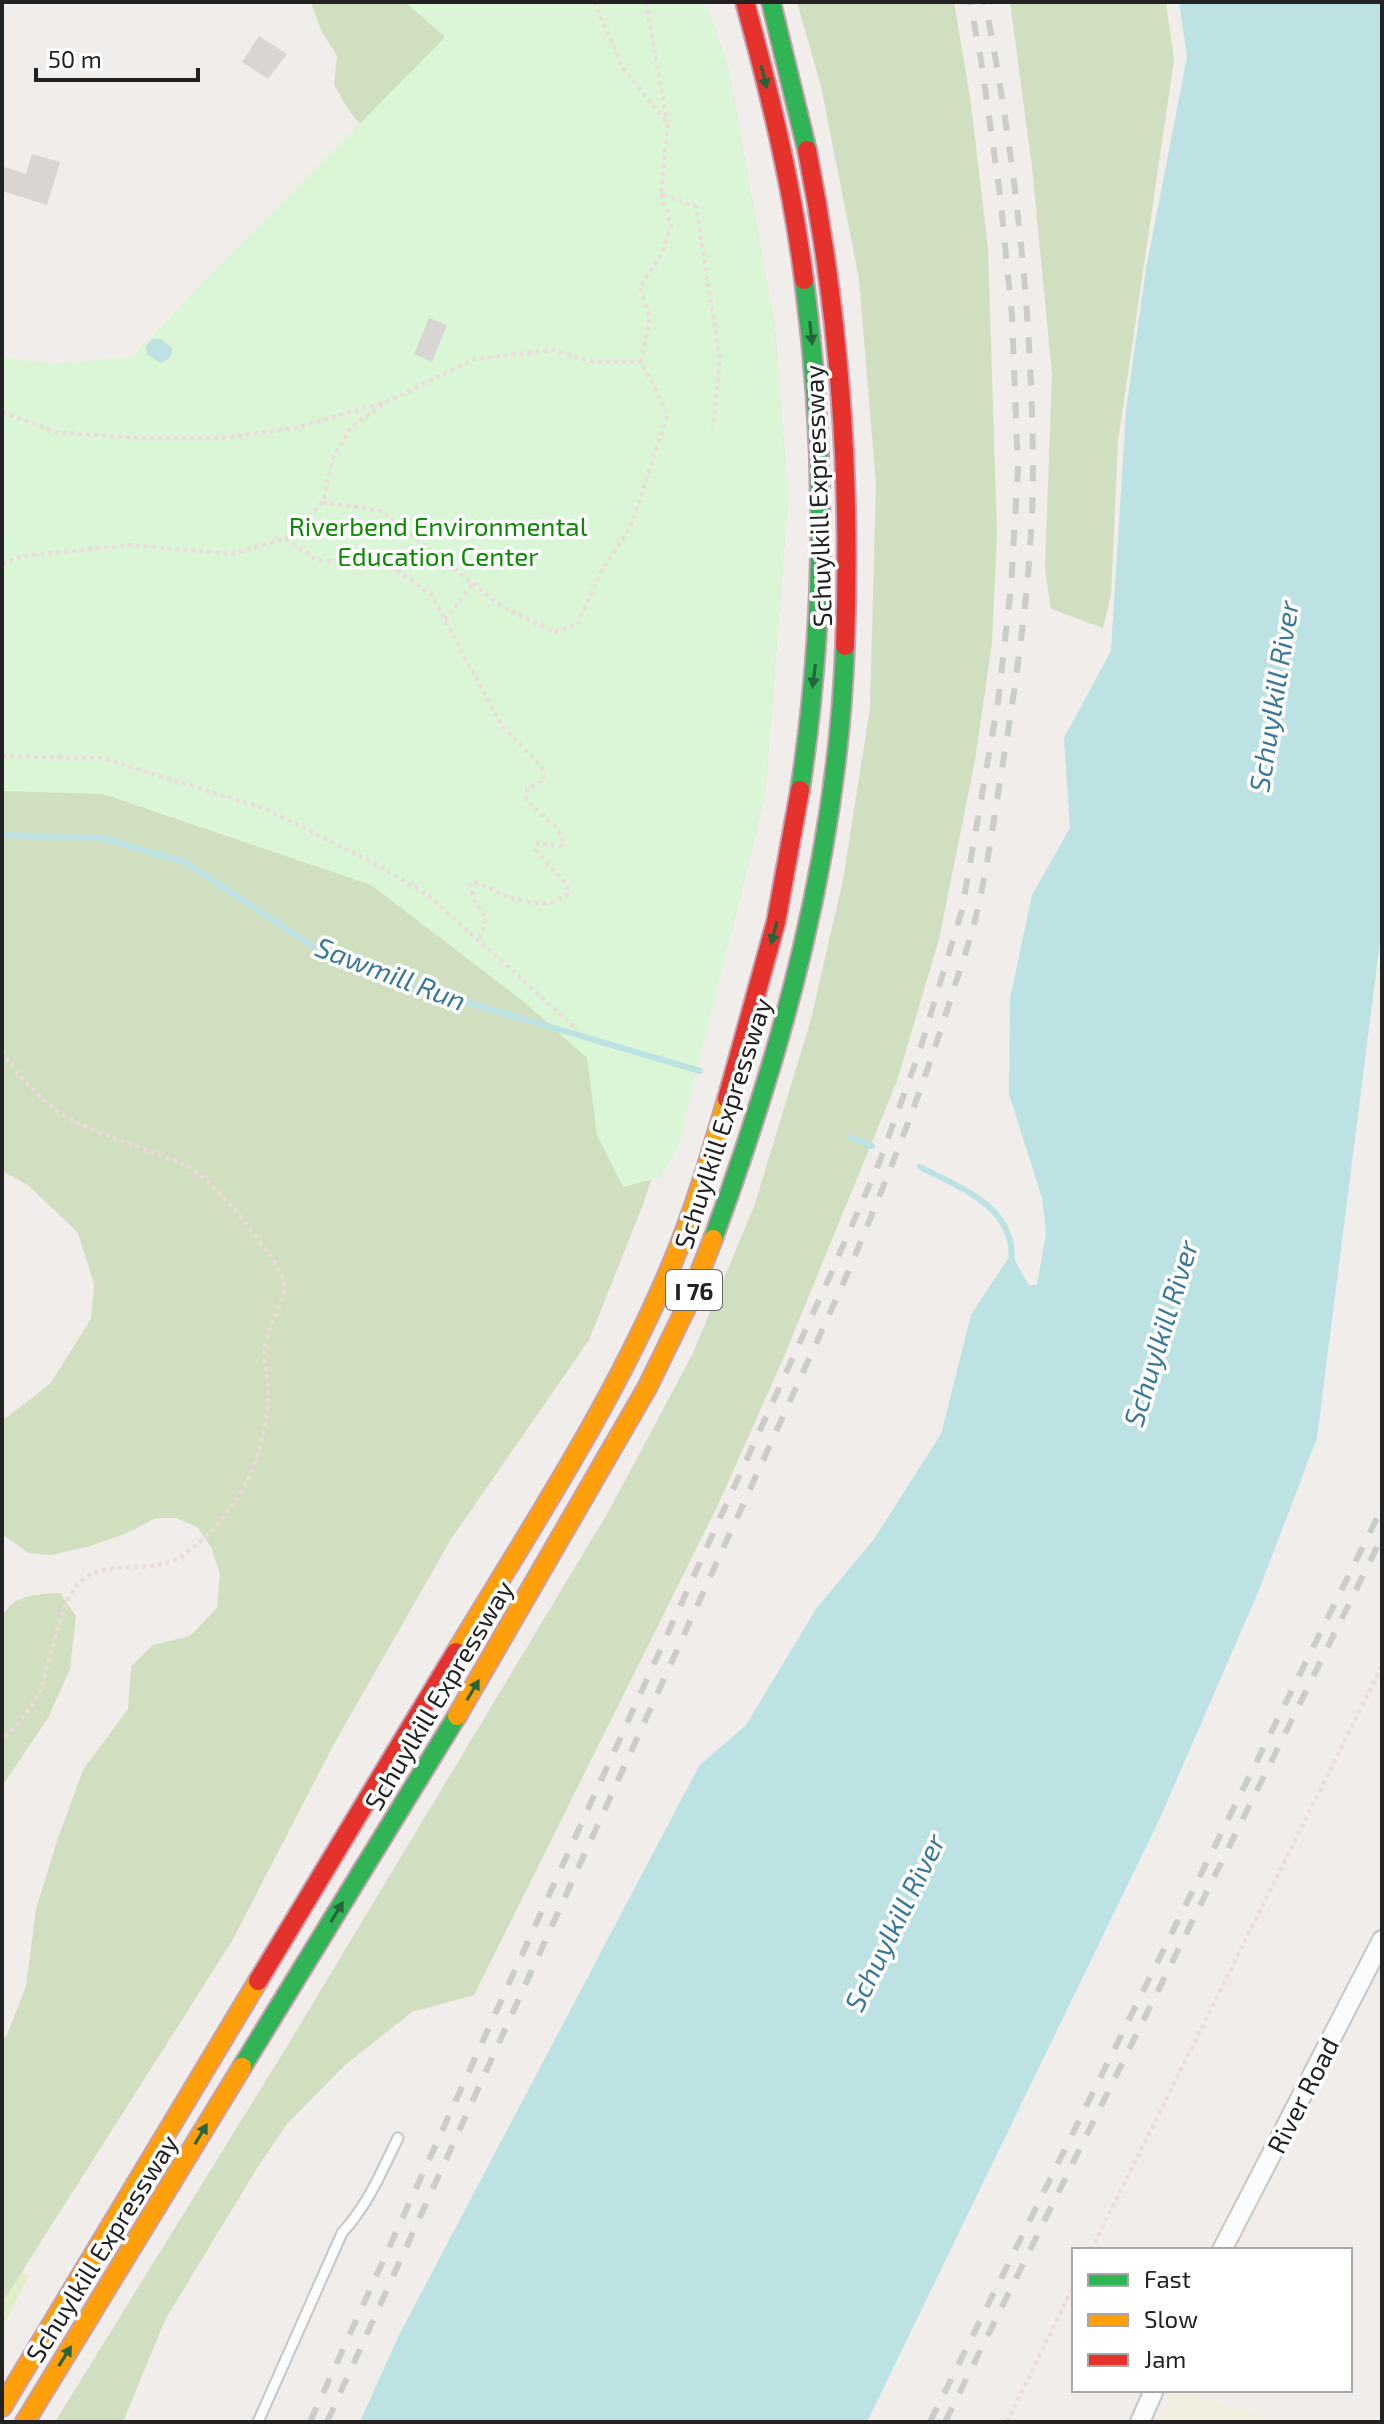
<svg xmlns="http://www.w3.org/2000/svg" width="1384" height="2424" viewBox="0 0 1384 2424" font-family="'Exo 2',sans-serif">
	<rect width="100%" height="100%" fill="#f0edea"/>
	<path fill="#f1eedd" d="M1171,2390H1173L1282,2422H1161Z"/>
	<path fill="#e2eec8" d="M2,2260L29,2276L2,2327Z"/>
	<path fill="#cfdfbf" d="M311,2H705L728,67L775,329L788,499L765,794L731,933L644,1202L589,1340L451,1539L335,1742L232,1941L2,2303V2040L7,2035L26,1986L36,1909L57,1841L83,1770L128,1709L131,1667L153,1645L190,1636L217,1608L220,1574L211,1547L197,1527L176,1518H156L127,1533L90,1546L51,1555L29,1553L2,1534V1421L50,1384L91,1319L94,1284L78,1233L28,1185L2,1171V645L386,142L356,120L343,101L334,84L337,56L321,30Z
		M797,2H954L970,97L988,248L997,534L992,643L975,760L939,939L897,1081L783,1359L717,1507L474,1995L412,2012L345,2065L287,2124L257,2168L165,2320L123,2422H55L286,2048L610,1509L693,1353L755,1204L811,1019L843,880L870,708L876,484L859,279L821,86Z
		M1010,2H1166L1174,60L1118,441L1111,595L1103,628L1051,609L1045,569L1052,374L1032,167Z
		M60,1593L76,1616L70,1669L48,1718L2,1786V1618C12,1594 38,1594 60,1593Z"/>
	<path fill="#dbf6d6" d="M405,2H705L728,67L775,329L788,499L765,794L679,1144L661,1177L623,1187L597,1135L587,1058L524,1002L371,885L103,794L2,791V357L52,364L131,357L445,37Z"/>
	<path fill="#bde2e4" d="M1179,2H1382V926L1317,1438L1259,1590L1160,1818L867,2422H360L398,2337L699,1766L746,1725L816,1609L874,1539L941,1434L971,1315L1011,1254L1029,1285H1037L1046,1233L1042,1198L1009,1094L1010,998L1032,895L1070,828L1064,738L1111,651L1126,410L1146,269L1187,57Z
		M152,339H161L172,348C173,357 168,360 160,363L147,354L146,346Z"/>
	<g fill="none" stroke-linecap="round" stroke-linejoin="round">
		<path stroke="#bde2e4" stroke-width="6" d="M2,835L102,838L185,862L322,952L469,1003L700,1071
			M850,1137L872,1146
			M920,1167C953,1184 1001,1201 1010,1241C1012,1247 1011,1254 1012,1260"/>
	</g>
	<path fill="#d9d5d3" d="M259,36L287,54L268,79L242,62Z
		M32,154L60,162L47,205L2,191V166L26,174Z
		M429,318L447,325L432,362L414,354Z"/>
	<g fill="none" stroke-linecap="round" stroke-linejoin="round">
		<g stroke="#c7c6c5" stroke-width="13">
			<path id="lane" d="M258,2422L342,2233C368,2205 381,2172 398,2138"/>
		</g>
		<g stroke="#c7c6c5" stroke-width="22">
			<path id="street" d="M1222,2250L1382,1940
				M1140,2422L1154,2390"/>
		</g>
		<g stroke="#c79fb1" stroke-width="22">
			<path id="fast" d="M771,2L807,150
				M800,790C826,622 826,448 804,280
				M713,1239C783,1049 838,850 845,646
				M242,2067L457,1716"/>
		</g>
		<g stroke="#c79fb1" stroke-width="22">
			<path id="slow" d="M456,1652C531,1528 612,1405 669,1271C693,1215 710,1157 727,1099
				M457,1716L647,1388L686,1308L713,1239
				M2,2407L258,1981
				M25,2422L242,2067"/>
		</g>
		<g stroke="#c79fb1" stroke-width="22">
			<path id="jam" d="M745,2C770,94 792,185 804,280
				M807,150C840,317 851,476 845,646
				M727,1099L776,922L800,790
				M258,1981L456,1652"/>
		</g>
		<path stroke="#eddadc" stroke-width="4" stroke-dasharray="4 4" stroke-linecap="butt" d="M594,2L624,69L668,124L661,193L696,207L720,359L713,428
			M646,2L667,122
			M641,362L650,318L640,287L661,255L671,225L661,193
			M2,412L56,432L138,438H223L295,428L386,402L475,359L553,350L594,362H641L668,414L631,526L601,572L577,625L554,632L503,607L381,511L323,502
			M286,538L317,560L392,566L431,594L502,726L541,766L544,780L527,789L526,800L556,827L564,842L561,846L538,843L536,850L566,884L569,892C555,909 528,903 508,897C496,893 485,884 472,882L470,886L475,901L486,918L479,942
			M2,564L21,556L130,545L232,554L286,538L323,502L333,458L351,427L384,404
			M445,620L473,583
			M2,756L102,758L266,809L377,865L429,896L578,1030
			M2,1051C15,1074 47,1107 70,1119C95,1132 123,1141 149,1151C164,1157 185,1163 198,1173C219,1189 278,1258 284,1282C287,1296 268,1327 265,1345C263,1359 267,1373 268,1387C268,1455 240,1513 185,1554C152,1578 112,1556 82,1580C59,1600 51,1663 39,1692C31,1711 16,1725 2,1740
			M1091,2250L1382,1666
			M1007,2422L1074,2285"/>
		<use href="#lane" stroke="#fdfcfc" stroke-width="9"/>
		<use href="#street" stroke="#fdfcfc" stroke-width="18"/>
		<use href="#fast" stroke="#30b455" stroke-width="18"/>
		<use href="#slow" stroke="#ff9f0a" stroke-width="18"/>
		<use href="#jam" stroke="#e5322d" stroke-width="18"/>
		<path stroke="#cccccb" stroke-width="6" stroke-dasharray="16 16" stroke-linecap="butt" d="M310,2422L829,1278L879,1163L919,1053L962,910L998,702L1011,587L1018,469L1012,316L1000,195L981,60L970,2
			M327,2422L843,1284C884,1187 923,1090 954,988C962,963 971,938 977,912C988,865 994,817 1002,769C1018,670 1033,568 1033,468C1032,312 1015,155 985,2
			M930,2422L1382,1508
			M945,2422L1382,1537"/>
	</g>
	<defs><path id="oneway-solid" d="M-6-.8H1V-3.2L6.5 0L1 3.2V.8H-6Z" transform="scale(2)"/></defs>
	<g fill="#286439">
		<use href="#oneway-solid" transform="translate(764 77) rotate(76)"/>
		<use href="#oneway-solid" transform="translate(811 333) rotate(84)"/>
		<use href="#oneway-solid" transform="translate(814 676) rotate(97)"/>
		<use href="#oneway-solid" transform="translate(774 933) rotate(104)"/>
		<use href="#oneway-solid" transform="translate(473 1690) rotate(-59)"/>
		<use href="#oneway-solid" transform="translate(337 1912) rotate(-59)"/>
		<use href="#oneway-solid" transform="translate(201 2134) rotate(-59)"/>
		<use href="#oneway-solid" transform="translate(65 2356) rotate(-58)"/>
	</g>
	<g text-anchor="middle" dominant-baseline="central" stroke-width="7" stroke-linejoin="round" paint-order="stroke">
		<rect fill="#fff" stroke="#646464" stroke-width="2" x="666" y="1270" width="56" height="40" rx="6"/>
		<g font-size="24" font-weight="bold" fill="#222">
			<text x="694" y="1290">I 76</text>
		</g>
		<g font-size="26" fill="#222" stroke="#fff">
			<text transform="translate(817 496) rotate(-92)">Schuylkill Expressway</text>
			<text transform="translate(722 1123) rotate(-72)">Schuylkill Expressway</text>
			<text transform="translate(438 1695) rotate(-59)">Schuylkill Expressway</text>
			<text transform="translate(1302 2095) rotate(-63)">River Road</text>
			<text transform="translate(101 2248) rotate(-58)">Schuylkill Expressway</text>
		</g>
		<g font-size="26" fill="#0f8a05" stroke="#fff">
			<text x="438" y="525">Riverbend Environmental<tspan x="438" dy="30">Education Center</tspan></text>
		</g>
		<g font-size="28" font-style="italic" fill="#3c7897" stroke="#fff">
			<text transform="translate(1273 696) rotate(-81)">Schuylkill River</text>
			<text transform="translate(391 973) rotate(21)">Sawmill Run</text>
			<text transform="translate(1160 1333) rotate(-73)">Schuylkill River</text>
			<text transform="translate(894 1922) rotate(-64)">Schuylkill River</text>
		</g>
	</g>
	<rect width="1384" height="2424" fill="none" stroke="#222222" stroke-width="8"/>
	<rect x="1072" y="2248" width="280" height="144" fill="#ffffff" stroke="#a7a7a7" stroke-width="2"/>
	<rect x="1088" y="2274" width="40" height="12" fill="#30b455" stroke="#a7a7a7" stroke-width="2"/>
	<text x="1144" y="2288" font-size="24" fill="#222222">Fast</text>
	<rect x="1088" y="2314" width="40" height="12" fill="#ff9f0a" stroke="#a7a7a7" stroke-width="2"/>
	<text x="1144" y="2328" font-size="24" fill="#222222">Slow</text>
	<rect x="1088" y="2354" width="40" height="12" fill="#e5322d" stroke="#a7a7a7" stroke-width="2"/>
	<text x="1144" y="2368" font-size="24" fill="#222222">Jam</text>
	<path d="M36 68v12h162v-12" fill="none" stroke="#222222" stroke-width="4"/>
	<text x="48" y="68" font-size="24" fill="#222222" stroke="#ffffff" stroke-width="6" paint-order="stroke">50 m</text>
</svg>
